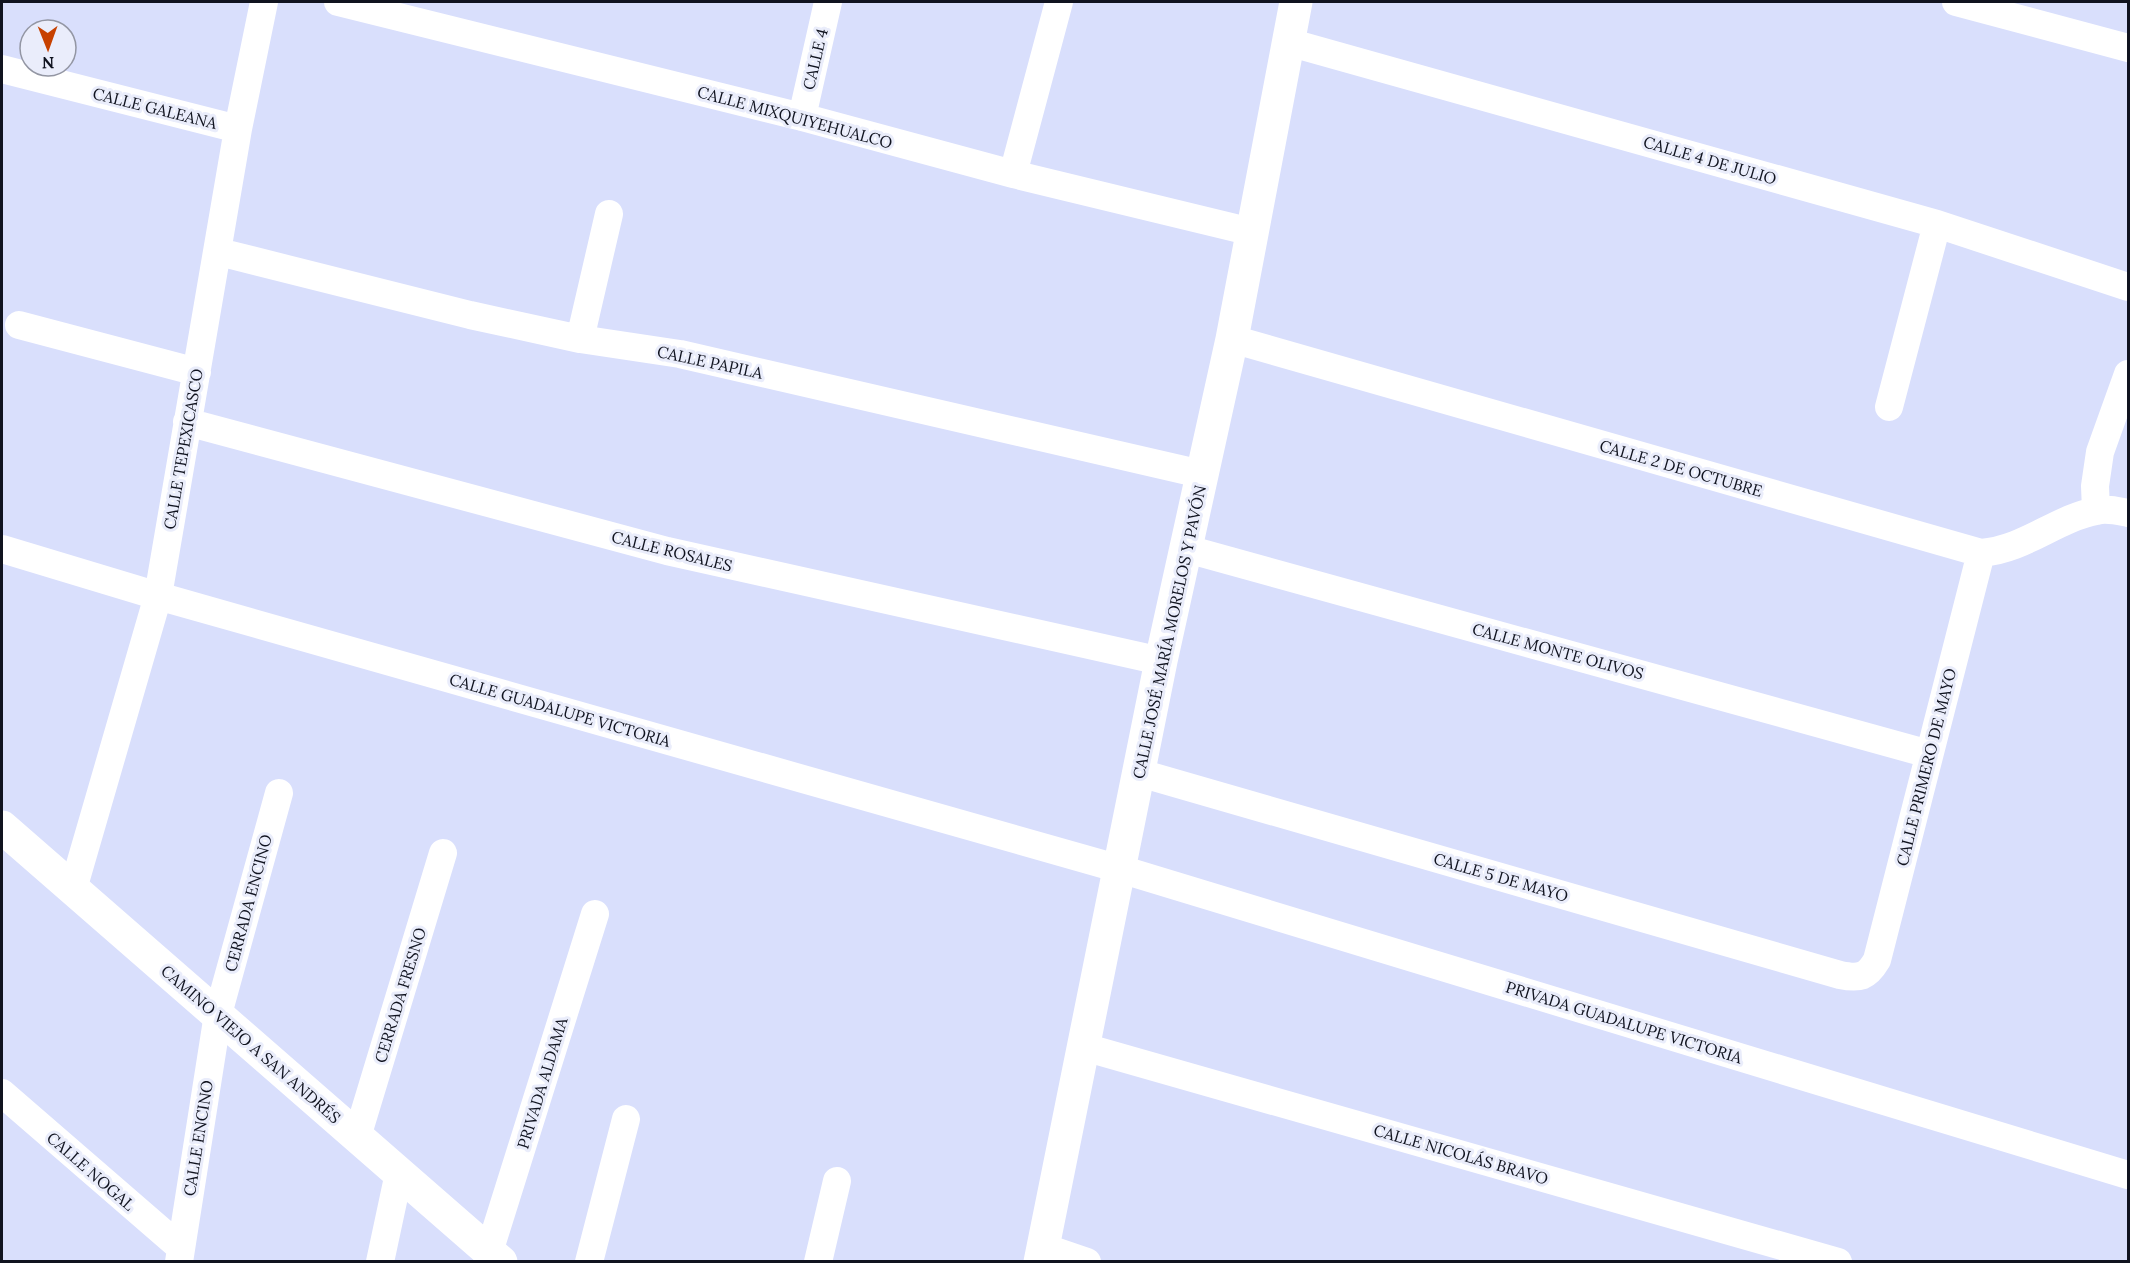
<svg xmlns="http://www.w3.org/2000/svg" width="2130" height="1263" viewBox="0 0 2130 1263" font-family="Lora,serif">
	<rect width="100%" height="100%" fill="#d9dffc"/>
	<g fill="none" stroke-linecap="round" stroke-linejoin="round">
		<path stroke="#fff" stroke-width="28" d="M338,2L802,117L1013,174L1252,232
			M1956,2L2128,48
			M1288,42L1937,224L2128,287
			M2,69L238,129
			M802,117L828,2
			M1013,174L1059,2
			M219,252L470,315L580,339L680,354L1201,474
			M19,325L197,372
			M580,339L609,214
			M1232,339L1981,553C2026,549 2055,519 2096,511C2106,508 2118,511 2128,513
			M1889,407L1937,224
			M187,422L667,551L1161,661
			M2096,510L2095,486L2100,452L2128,374
			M2,549L158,596L1120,869L2128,1175
			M1187,549L1929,754
			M1140,773L1840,975C1860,979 1867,977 1877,960L1981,553
			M73,889L158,596L238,129L264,2
			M1084,1047L1838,1262
			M2,1093L181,1248
			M357,1137L443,853
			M1043,1247L1087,1262
			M489,1252L595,914
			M179,1262L218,1014L279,793
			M380,1262L399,1173
			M589,1262L626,1119
			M818,1262L837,1181"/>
		<path stroke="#fff" stroke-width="33" d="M2,827L501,1262
			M1040,1262L1161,661L1232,339L1296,2"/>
	</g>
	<g text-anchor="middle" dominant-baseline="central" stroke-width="6" stroke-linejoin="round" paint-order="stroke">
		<g font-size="16" fill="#10131f" stroke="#eaedfb">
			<text transform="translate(815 59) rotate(-77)">CALLE 4</text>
			<text transform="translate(155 108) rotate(14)">CALLE GALEANA</text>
			<text transform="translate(795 117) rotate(15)">CALLE MIXQUIYEHUALCO</text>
			<text transform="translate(1710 160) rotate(16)">CALLE 4 DE JULIO</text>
			<text transform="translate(710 362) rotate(12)">CALLE PAPILA</text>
			<text transform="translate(183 449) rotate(-80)">CALLE TEPEXICASCO</text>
			<text transform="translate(1681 468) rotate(16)">CALLE 2 DE OCTUBRE</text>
			<text transform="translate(672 551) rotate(14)">CALLE ROSALES</text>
			<text transform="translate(1169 632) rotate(-78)">CALLE JOSÉ MARÍA MORELOS Y PAVÓN</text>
			<text transform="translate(1558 651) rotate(15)">CALLE MONTE OLIVOS</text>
			<text transform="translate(560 710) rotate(16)">CALLE GUADALUPE VICTORIA</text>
			<text transform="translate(1926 767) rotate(-76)">CALLE PRIMERO DE MAYO</text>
			<text transform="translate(1501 877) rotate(16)">CALLE 5 DE MAYO</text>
			<text transform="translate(248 903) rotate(-75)">CERRADA ENCINO</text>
			<text transform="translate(400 995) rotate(-73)">CERRADA FRESNO</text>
			<text transform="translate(1624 1022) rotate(17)">PRIVADA GUADALUPE VICTORIA</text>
			<text transform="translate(251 1044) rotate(41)">CAMINO VIEJO A SAN ANDRÉS</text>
			<text transform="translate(542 1083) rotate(-73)">PRIVADA ALDAMA</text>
			<text transform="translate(198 1138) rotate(-81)">CALLE ENCINO</text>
			<text transform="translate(1461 1154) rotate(16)">CALLE NICOLÁS BRAVO</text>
			<text transform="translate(91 1171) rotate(41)">CALLE NOGAL</text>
		</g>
	</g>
	<rect width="2130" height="1263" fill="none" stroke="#10131f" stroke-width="6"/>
	<g transform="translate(48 48) rotate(179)"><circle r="28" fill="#eaedfb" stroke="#9396a3" stroke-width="1.5"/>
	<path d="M0-4.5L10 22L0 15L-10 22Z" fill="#c74100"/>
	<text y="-9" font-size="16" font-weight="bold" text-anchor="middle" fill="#10131f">N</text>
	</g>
</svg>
